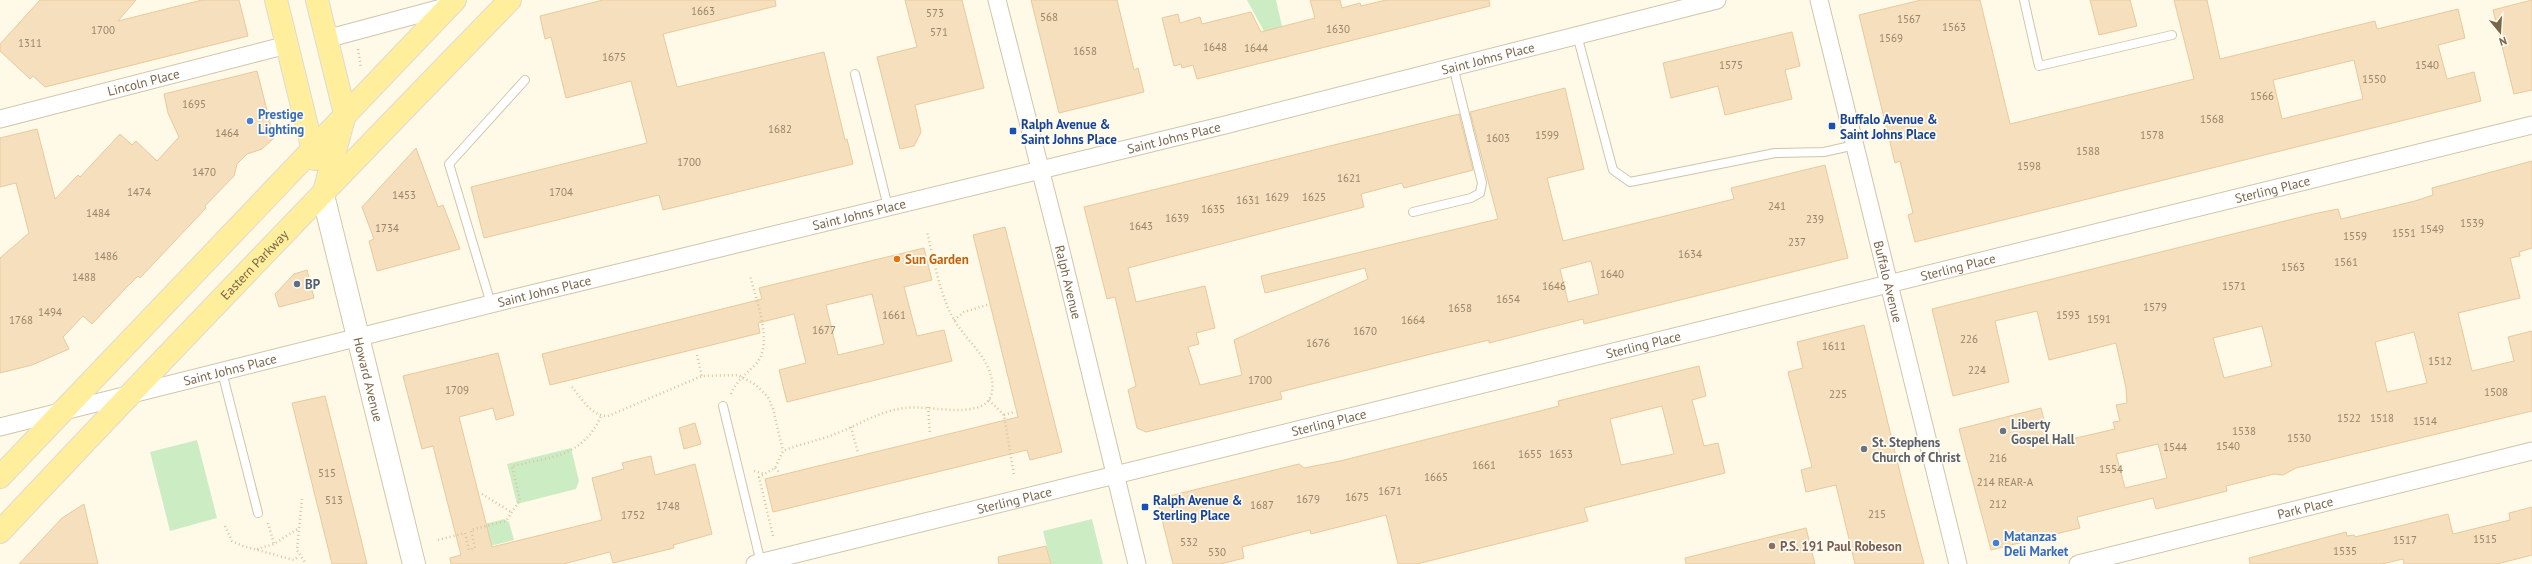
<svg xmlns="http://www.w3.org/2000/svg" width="2532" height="564" viewBox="0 0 2532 564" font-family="'PT Sans',sans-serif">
	<rect width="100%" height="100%" fill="#fefae7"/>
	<path fill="#ccedc4" d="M1247,0H1276L1289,57L1279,59Z
		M197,440L217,518L170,531L150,452Z
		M571,448L579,481L576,489L517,504L507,464Z
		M504,519L509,522L514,540L474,550L469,528Z
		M1092,519L1103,564H1051L1043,531Z"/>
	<path fill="#f5dfbd" stroke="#e9c99c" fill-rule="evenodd" d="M40,0H136L118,21L202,0H239L248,36L45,87L33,76L30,79L0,51V44Z
		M603,0H775L776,6L663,34L677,87L824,52L845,140L847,139L853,164L663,210L659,195L484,238L471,187L647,143L631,81L566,98L551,37L545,39L540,16Z
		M905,0H962L984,88L915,105L921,132L914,146L900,149L877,57L917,47Z
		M1031,0H1117L1134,70L1138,68L1144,92L1059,113Z
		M1310,0H1340L1342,8L1360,3L1361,6L1386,0H1489L1490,6L1197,79L1193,65L1182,68L1181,64L1174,66L1162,18L1178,14L1180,23L1200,17L1202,24L1251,12L1261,32L1315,18Z
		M1921,0H1980L2010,124L2194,79L2174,0H2207L2220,59L2375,21L2377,29L2458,9L2465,38L2438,45L2447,79L2474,72L2481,101L1915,242L1908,215L1913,213L1900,161L1895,163L1859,15ZM2354,60L2363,99L2282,119L2273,80Z
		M2090,0H2130L2137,26L2099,35Z
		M2532,0V90L2514,94L2493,10Z
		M1792,32L1800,66L1785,70L1792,99L1725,115L1718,86L1671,98L1663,63Z
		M257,71L274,138L262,149L247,154L237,164L234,176L205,206L206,208L140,278L138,276L124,290L92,324L83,316L63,337L69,349L32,365L0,373V258L29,233L16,183L0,187V138L37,129L55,199L78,175L80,177L120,134L132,145L136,141L157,161L179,137L168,113L164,94Z
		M1565,88L1584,169L1547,178L1563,241L1734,199L1731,188L1825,165L1848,258L1584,324L1583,319L1489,343V340L1431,354L1280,392L1282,399L1146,432L1137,428L1128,390L1136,386L1115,297L1107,299L1084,207L1459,114L1473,170L1404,188L1402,183L1361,194L1364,207L1128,268L1136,302L1205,286L1215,328L1196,333L1199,344L1188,347L1200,385L1242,375L1234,340L1368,279L1365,268L1265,293L1261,276L1498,219L1470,112ZM1591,261L1599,294L1568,302L1560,269Z
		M416,148L438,207L443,205L460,249L377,271L369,241L374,239L362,207Z
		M2532,161V248L2519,252L2520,256L2510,258L2520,298L2458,313L2472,371L2514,361L2508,337L2532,331V411L2296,468L2283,475L2274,474L2226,486L2227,491L2156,509L2153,498L2077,517L2080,528L1991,550L1959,429L2041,408L2050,444L2115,429L2113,422L2120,421L2116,405L2127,403L2126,388L2116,343L2049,360L2037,311L1995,321L2009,382L1953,396L1932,309L2313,214L2338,209L2341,219L2415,201L2433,195L2432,188ZM2262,326L2272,366L2224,378L2213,338ZM2414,332L2427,383L2387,392L2375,342ZM2158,444L2167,478L2125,488L2116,454Z
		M1005,227L1062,452L1030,460L1027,450L773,512L765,479L1018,417L973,235Z
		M924,248L932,280L904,287L917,336L944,330L952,361L787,402L779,370L806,363L794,314L758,323L760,333L550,385L542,354L762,299L759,288ZM872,294L884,344L838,355L826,305Z
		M307,270L314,298L279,307L275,294L294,274Z
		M1864,325L1905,493L1924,564H1855L1836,485L1806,492L1801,470L1812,467L1788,372L1803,368L1797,342Z
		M498,353L514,415L496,420L493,408L459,417L492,547L602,520L592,478L624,469L622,463L651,456L655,475L695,464L712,534L673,545L674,548L613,563L610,552L563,564H451L450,558L461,555L433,446L422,449L403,376Z
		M1699,366L1706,396L1692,400L1704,446L1718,443L1725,473L1584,508L1588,521L1417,564H1398L1386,515L1311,534L1310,530L1242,547L1244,558L1221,564H1173L1157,499L1299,464L1304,468L1340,461L1540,411L1559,406L1558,401ZM1662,406L1674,454L1621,465L1610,419Z
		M325,396L358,527L367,564H332L292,403Z
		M695,423L701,444L684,449L679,428Z
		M84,504L98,564H19L62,518Z
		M2532,507V555L2497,564H2404L2403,559L2382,564H2250L2249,558L2346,532L2347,536L2354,535L2355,537L2448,514L2453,534L2510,520L2509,513Z
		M1806,528L1815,564H1686L1685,558Z
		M1046,546L1051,564H999L998,557Z"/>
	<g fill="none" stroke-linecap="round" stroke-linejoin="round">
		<g stroke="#d1c4ab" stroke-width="10">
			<path id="lane" d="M2024,0L2039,66L2172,35
				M1577,35L1613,170L1630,182L1775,153L1824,152L1855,145
				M855,74L888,207
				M1413,212L1471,198L1480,193L1482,183L1453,66
				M491,304L449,164L525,80
				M222,372L258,513
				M723,406L761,563"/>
		</g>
		<g stroke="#d1c4ab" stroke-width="19">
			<g id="street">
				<path id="s1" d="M997,0L1058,239L1137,564"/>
				<path id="s2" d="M1819,0L1958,564"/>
				<path d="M326,39L449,6"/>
				<path id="s3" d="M0,119L287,45"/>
				<path id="s4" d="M0,427L515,298L1225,125L1717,0"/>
				<path id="s5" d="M755,564L2532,125"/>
				<path id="s6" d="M2078,564L2532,451"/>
			</g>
		</g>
		<g stroke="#d4c5a9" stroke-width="24">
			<g id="secondary">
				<path id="s7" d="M323,195L414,564"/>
			</g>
		</g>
		<g stroke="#dfdad3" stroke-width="24">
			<g id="primary">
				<path d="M276,0L315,159"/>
				<path d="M317,0L345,114L324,192"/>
				<path d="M0,477L455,0"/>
				<path id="s8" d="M0,532C168,353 339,176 510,0"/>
			</g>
		</g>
		<path stroke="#dbc39f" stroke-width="2.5" stroke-dasharray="1 3" stroke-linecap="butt" d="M358,49L361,68
			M954,320L964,312L987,305
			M697,355L702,376
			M572,387C582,399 591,416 608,416L702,376L738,375L756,385L768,397L773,409L783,451
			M731,394C737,380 746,374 756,364C774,345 756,299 750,276
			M989,400L1004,415L1014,475
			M928,407L930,435
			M1004,415L1014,412
			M851,427L858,453
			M775,468L780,473
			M754,471L764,474
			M482,494L511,512
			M302,499L297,550L306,564
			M268,523L274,544
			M225,526L232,541L243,546L294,560L299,556
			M773,536L759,477L775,468L783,451C799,444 818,441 835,434C859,425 879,411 905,408C928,405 963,416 983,405C993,400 994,386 991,376C985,353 964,338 953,318C939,292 934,260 927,232
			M438,540L465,533L469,550L475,548L471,530L506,521L520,500L512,466C551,457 583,457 601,416
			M257,549L274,544L299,528"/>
		<use href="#lane" stroke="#fff" stroke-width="8"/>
		<use href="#street" stroke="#fff" stroke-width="17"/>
		<use href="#secondary" stroke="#fff" stroke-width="22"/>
		<use href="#primary" stroke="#ffef9d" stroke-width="22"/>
	</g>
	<g fill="#3f7fe0" stroke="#fffcef" stroke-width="1.5">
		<circle cx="250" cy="121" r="4"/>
		<circle cx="1996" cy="543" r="4"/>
	</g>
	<g fill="#1a4fb4" stroke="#fffcef" stroke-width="1.5">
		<rect x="1828" y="122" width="8" height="8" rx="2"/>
		<rect x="1009" y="127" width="8" height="8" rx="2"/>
		<rect x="1141" y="503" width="8" height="8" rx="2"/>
	</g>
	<circle fill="#e8710a" stroke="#fffcef" stroke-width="1.5" cx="897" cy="259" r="4"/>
	<circle fill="#5c6f8a" stroke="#fffcef" stroke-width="1.5" cx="297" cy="284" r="4"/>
	<g fill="#6b7280" stroke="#fffcef" stroke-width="1.5">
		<circle cx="2003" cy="431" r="4"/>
		<circle cx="1864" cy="449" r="4"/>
	</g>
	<circle fill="#8d6e63" stroke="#fffcef" stroke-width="1.5" cx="1772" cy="546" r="4"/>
	<g text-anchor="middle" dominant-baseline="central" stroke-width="3.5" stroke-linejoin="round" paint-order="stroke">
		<g font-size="11" fill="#998466">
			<text x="703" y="11">1663</text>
			<text x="935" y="13">573</text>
			<text x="1049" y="17">568</text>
			<text x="1909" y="19">1567</text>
			<text x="1954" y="27">1563</text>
			<text x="1338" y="29">1630</text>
			<text x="103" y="30">1700</text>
			<text x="939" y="32">571</text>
			<text x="1891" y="38">1569</text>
			<text x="30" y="43">1311</text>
			<text x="1215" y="47">1648</text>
			<text x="1256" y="48">1644</text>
			<text x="1085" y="51">1658</text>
			<text x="614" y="57">1675</text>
			<text x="1731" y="65">1575</text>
			<text x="2427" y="65">1540</text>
			<text x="2374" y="79">1550</text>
			<text x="2262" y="96">1566</text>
			<text x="194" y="104">1695</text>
			<text x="2212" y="119">1568</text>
			<text x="780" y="129">1682</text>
			<text x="227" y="133">1464</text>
			<text x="1547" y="135">1599</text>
			<text x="2152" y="135">1578</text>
			<text x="1498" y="138">1603</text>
			<text x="2088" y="151">1588</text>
			<text x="689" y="162">1700</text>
			<text x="2029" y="166">1598</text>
			<text x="204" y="172">1470</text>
			<text x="1349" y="178">1621</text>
			<text x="139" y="192">1474</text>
			<text x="561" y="192">1704</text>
			<text x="404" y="195">1453</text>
			<text x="1277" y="197">1629</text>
			<text x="1314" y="197">1625</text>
			<text x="1248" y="200">1631</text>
			<text x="1777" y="206">241</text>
			<text x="1213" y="209">1635</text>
			<text x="98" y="213">1484</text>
			<text x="1177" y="218">1639</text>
			<text x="1815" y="219">239</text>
			<text x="2472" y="223">1539</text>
			<text x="1141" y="226">1643</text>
			<text x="387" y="228">1734</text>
			<text x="2432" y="229">1549</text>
			<text x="2404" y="233">1551</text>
			<text x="2355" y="236">1559</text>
			<text x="1797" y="242">237</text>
			<text x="1690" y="254">1634</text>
			<text x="106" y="256">1486</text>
			<text x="2346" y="262">1561</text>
			<text x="2293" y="267">1563</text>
			<text x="1612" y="274">1640</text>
			<text x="84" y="277">1488</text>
			<text x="1554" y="286">1646</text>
			<text x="2234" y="286">1571</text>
			<text x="1508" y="299">1654</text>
			<text x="2155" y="307">1579</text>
			<text x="1460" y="308">1658</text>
			<text x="50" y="312">1494</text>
			<text x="894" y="315">1661</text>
			<text x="2068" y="315">1593</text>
			<text x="2099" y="319">1591</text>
			<text x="21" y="320">1768</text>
			<text x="1413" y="320">1664</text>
			<text x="824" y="330">1677</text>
			<text x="1365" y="331">1670</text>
			<text x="1969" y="339">226</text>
			<text x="1318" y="343">1676</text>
			<text x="1834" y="346">1611</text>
			<text x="2440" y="361">1512</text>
			<text x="1977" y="370">224</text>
			<text x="1260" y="380">1700</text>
			<text x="457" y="390">1709</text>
			<text x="2496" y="392">1508</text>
			<text x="1838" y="394">225</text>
			<text x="2349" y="418">1522</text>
			<text x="2382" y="418">1518</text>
			<text x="2425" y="421">1514</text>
			<text x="2244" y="431">1538</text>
			<text x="2299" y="438">1530</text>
			<text x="2228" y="446">1540</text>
			<text x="2175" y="447">1544</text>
			<text x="1530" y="454">1655</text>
			<text x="1561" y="454">1653</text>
			<text x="1998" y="458">216</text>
			<text x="1484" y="465">1661</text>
			<text x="2111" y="469">1554</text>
			<text x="327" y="473">515</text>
			<text x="1436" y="477">1665</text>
			<text x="2005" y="482">214 REAR-A</text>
			<text x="1390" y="491">1671</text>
			<text x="1357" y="497">1675</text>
			<text x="1308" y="499">1679</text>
			<text x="334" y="500">513</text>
			<text x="1998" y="504">212</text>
			<text x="1262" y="505">1687</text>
			<text x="668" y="506">1748</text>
			<text x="1877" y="514">215</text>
			<text x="633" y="515">1752</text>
			<text x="2485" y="539">1515</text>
			<text x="2405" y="540">1517</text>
			<text x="1189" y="542">532</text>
			<text x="2345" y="551">1535</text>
			<text x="1217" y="552">530</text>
		</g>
		<g font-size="13" fill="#7a6549" stroke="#fffcef">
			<text stroke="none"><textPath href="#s4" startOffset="1533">Saint Johns Place</textPath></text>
			<text stroke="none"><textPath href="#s3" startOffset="148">Lincoln Place</textPath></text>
			<text stroke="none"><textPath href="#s4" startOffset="1209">Saint Johns Place</textPath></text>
			<text stroke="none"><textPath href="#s5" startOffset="1563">Sterling Place</textPath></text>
			<text stroke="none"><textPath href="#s4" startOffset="885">Saint Johns Place</textPath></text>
			<text stroke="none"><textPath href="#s8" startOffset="369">Eastern Parkway</textPath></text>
			<text stroke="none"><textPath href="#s5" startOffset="1239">Sterling Place</textPath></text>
			<text stroke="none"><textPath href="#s1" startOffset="291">Ralph Avenue</textPath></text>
			<text stroke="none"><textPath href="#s2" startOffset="290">Buffalo Avenue</textPath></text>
			<text stroke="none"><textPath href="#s4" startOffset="561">Saint Johns Place</textPath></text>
			<text stroke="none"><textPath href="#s5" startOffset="915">Sterling Place</textPath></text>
			<text stroke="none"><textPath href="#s4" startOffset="237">Saint Johns Place</textPath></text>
			<text stroke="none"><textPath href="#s7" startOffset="190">Howard Avenue</textPath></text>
			<text stroke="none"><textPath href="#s5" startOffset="591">Sterling Place</textPath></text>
			<text stroke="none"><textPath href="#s5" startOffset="267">Sterling Place</textPath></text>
			<text stroke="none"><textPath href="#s6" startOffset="234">Park Place</textPath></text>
		</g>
		<g font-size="13" font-weight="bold" fill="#366cbe" stroke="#fffcef" text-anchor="start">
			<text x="258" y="114">Prestige<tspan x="258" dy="15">Lighting</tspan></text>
			<text x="2004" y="536">Matanzas<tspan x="2004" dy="15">Deli Market</tspan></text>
		</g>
		<g font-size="13" font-weight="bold" fill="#164399" stroke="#fffcef" text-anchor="start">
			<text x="1840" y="119">Buffalo Avenue &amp;<tspan x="1840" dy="15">Saint Johns Place</tspan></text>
			<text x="1021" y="124">Ralph Avenue &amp;<tspan x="1021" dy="15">Saint Johns Place</tspan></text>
			<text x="1153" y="500">Ralph Avenue &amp;<tspan x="1153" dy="15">Sterling Place</tspan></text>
		</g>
		<g font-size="13" font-weight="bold" fill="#c56008" stroke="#fffcef" text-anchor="start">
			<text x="905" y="259">Sun Garden</text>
		</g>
		<g font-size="13" font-weight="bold" fill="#4e5e75" stroke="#fffcef" text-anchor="start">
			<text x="305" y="284">BP</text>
		</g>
		<g font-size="13" font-weight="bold" fill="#5b616d" stroke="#fffcef" text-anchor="start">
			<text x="2011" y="424">Liberty<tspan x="2011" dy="15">Gospel Hall</tspan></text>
			<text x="1872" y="442">St. Stephens<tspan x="1872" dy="15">Church of Christ</tspan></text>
		</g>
		<g font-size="13" font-weight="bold" fill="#785e54" stroke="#fffcef" text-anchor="start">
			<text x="1780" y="546">P.S. 191 Paul Robeson</text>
		</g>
	</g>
	<g transform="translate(2500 32) rotate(162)" stroke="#fffcef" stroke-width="3" paint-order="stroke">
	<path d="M0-3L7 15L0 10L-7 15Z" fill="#7a6549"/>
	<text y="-6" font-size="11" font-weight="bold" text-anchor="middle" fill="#7a6549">N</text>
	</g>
</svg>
